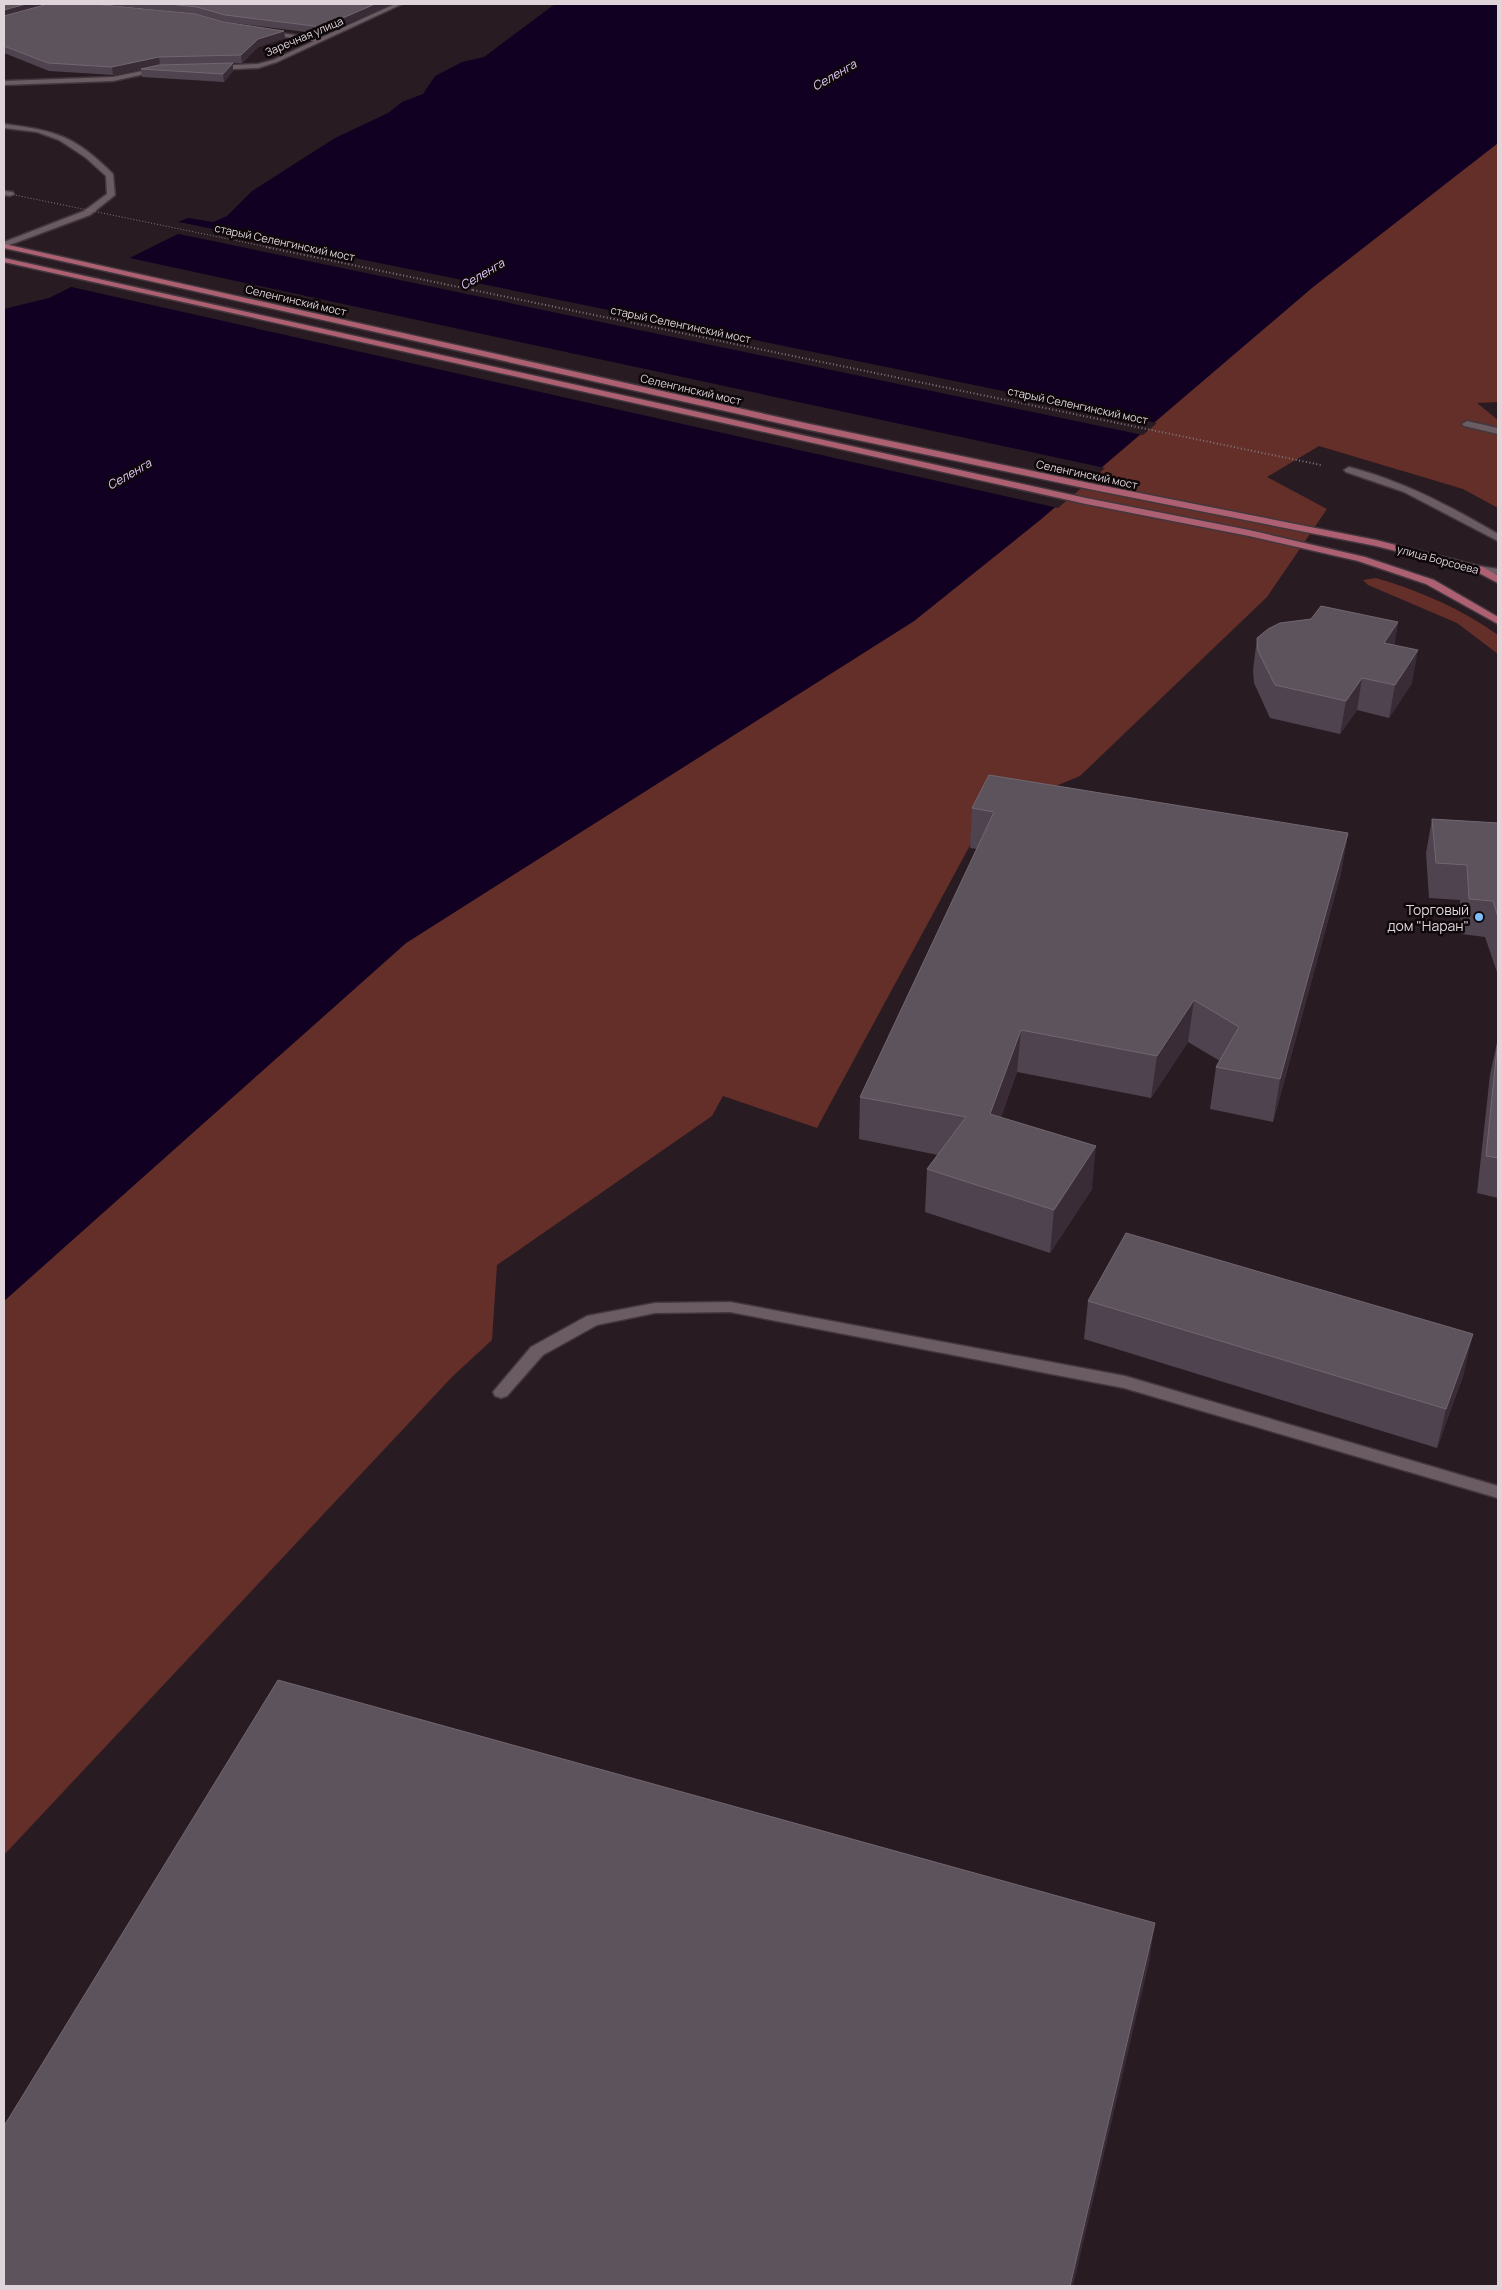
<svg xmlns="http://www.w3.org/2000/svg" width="1502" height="2290" viewBox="0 0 1502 2290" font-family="Manrope,sans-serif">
	<rect width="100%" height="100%" fill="#291b22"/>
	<path fill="#642e29" d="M1498,143V402L1477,403L1498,420V508L1463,489L1319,446L1267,477L1327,509L1267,597L1080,776L987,814L817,1128L723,1096L712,1116L497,1265L492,1340L452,1377L4,1855V1301L406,943L914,621L1040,520L1313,287Z
		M1376,578C1420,591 1460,608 1498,635V654L1457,623L1368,585L1363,580Z"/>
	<path fill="#120023" d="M555,4H1498V143L1313,287L1040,520L914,621L406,943L4,1301V309L49,298L180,233L166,227L188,218L213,222L227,216L252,191L335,138L388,113L402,102L423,94L435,76L462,62L484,57Z"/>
	<path fill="#291b22" d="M174,221L1082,407L1157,423L1143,435L174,233L163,228L164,224Z
		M125,257L1105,468L1058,508L67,286Z"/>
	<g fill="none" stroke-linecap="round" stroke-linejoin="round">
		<g stroke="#42373d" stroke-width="3">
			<path id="service" d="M4,191L13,192L14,194L10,196L4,195Z
				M1467,421L1498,428V434L1464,426L1462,424Z
				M1349,467C1403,481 1450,506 1498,534V541L1404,492L1346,472L1344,470Z
				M730,1302L1125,1376L1498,1486V1498L1124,1388L730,1312L655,1313L597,1325L543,1355L507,1396L501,1398L495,1396L493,1392L531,1347L587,1316L655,1303Z"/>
		</g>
		<g stroke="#42373d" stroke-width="3">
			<path id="minor" d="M395,4H402L277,62L258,68L214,70L211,68L214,66L258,64L273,60L314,41L264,34L262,31L320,38Z
				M161,67L164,69L163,70L113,81L4,85V81L113,77Z
				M4,124C56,131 74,135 113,174L115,195L90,215L4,247V242L84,211L107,194L106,176L85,157L59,140L37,132L4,128Z"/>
		</g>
		<g stroke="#42373d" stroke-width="3">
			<path id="tertiary" d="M1479,566L1498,569V575L1475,571V567Z"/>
		</g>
		<g stroke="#42373d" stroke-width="3">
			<path id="primary" d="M4,244L805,423L1089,483L1376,540L1483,567L1498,576V583L1475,571L1376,546L1089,489L805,429L4,248Z
				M4,258L1086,498L1249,530L1365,557L1434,580L1498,617V624L1426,584L1358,561L1249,536L1086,504L4,262Z"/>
		</g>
		<path stroke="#84787e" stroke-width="2" stroke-dasharray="1 2.5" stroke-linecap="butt" d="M473,290L1321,465"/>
		<use href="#service" fill="#6b5b62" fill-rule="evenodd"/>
		<use href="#minor" fill="#6b5b62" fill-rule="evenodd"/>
		<use href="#tertiary" fill="#6b5b62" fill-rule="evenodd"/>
		<use href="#primary" fill="#ae6073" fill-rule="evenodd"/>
		<path stroke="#84787e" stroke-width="1" stroke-dasharray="1 2" stroke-linecap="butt" d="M10,194L272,248"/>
		<path stroke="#84787e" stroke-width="2" stroke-dasharray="1 2.5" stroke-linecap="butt" d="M266,247L473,290"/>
	</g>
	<path fill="#4e434e" d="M4,4L104,5L284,31L285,38L258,47L242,63H233V71L224,82L142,77L141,69L113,75L49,71L4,53Z
		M102,4H392L322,34L226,22L198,14Z
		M1398,622L1394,645L1412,683L1389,718L1357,710L1340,734L1270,718L1254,683L1253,670L1257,638Z
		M972,808L1348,833L1341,873L1273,1122L1210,1109L1216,1067L1220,1061L1188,1042L1151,1098L1017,1072L1001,1117L1092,1189L1050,1253L925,1212L927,1169L938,1155L859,1139L860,1097L977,849L970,848Z
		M1432,819L1498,823V972H1497L1485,937L1461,934L1460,900L1429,898L1426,853Z
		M1498,1038V1198L1477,1193L1490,1075Z
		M1088,1301L1464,1373L1437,1448L1084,1339Z"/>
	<path fill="#392c36" d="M26,4H55L4,18V10Z
		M375,4H392L322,34V27Z
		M284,31L285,38L258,47L242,63L241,55L258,39Z
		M159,57L160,65L113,75L112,67Z
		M233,63V71L224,82L223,74Z
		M1398,622L1393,654L1384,643Z
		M1418,650L1412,683L1389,718L1395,685Z
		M1362,678L1357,710L1340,734L1346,701Z
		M1348,833L1341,873L1273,1122L1280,1079Z
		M1194,1000L1188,1042L1151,1098L1157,1056Z
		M1021,1030L1017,1072L987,1156L990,1114Z
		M1096,1146L1092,1189L1050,1253L1054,1210Z
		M1473,1334L1464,1373L1437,1448L1446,1409Z
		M1155,1923L1149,1963L1073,2286H1070Z"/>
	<path fill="#5d535c" stroke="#726770" d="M4,4H26L4,10Z
		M48,4H95L104,5L196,14L224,22L284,31L258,39L241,55L159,57L112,67L48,63L4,46V16Z
		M169,4H375L322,27L225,15L197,7Z
		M233,63L223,74L141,69L159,65Z
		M1321,606L1398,622L1384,643L1418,650L1395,685L1362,678L1346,701L1275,685L1258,651L1257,638L1268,629L1280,623L1311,619Z
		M989,775L1348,833L1280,1079L1216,1067L1239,1027L1194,1000L1157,1056L1021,1030L990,1114L1096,1146L1054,1210L927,1169L966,1117L860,1097L994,812L972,808Z
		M1432,819L1498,823V917L1493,901L1469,899L1467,865L1436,863Z
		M1498,1038V1158L1486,1156Z
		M1126,1233L1473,1334L1446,1409L1088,1301Z
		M278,1680L1155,1923L1070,2286H4V2126Z"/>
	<circle fill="#7dbef9" stroke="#0e080b" stroke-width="2" cx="1479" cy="917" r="5"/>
	<g text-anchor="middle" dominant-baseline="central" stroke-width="5" stroke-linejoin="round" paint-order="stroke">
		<g font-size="11" fill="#ded4d9" stroke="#0e080b">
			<text transform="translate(304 36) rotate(-23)">Заречная улица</text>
			<text transform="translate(285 242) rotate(12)">старый Селенгинский мост</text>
			<text transform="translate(296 300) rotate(13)">Селенгинский мост</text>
			<text transform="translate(681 324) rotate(12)">старый Селенгинский мост</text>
			<text transform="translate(691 389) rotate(13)">Селенгинский мост</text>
			<text transform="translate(1078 405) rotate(12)">старый Селенгинский мост</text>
			<text transform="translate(1087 474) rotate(12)">Селенгинский мост</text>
			<text transform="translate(1438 559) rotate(15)">улица Борсоева</text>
		</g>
		<g font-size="12" font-style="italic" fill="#e2c9fa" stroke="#0e080b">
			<text transform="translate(834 75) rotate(-30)">Селенга</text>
			<text transform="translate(482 274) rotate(-30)">Селенга</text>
			<text transform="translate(129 474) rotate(-30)">Селенга</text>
		</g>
		<g font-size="14" fill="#ded4d9" stroke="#0e080b" text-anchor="end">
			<text x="1469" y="909">Торговый<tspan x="1469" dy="16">дом "Наран"</tspan></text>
		</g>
	</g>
	<rect width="1502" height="2290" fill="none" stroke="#ded4d9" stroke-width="10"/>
</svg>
